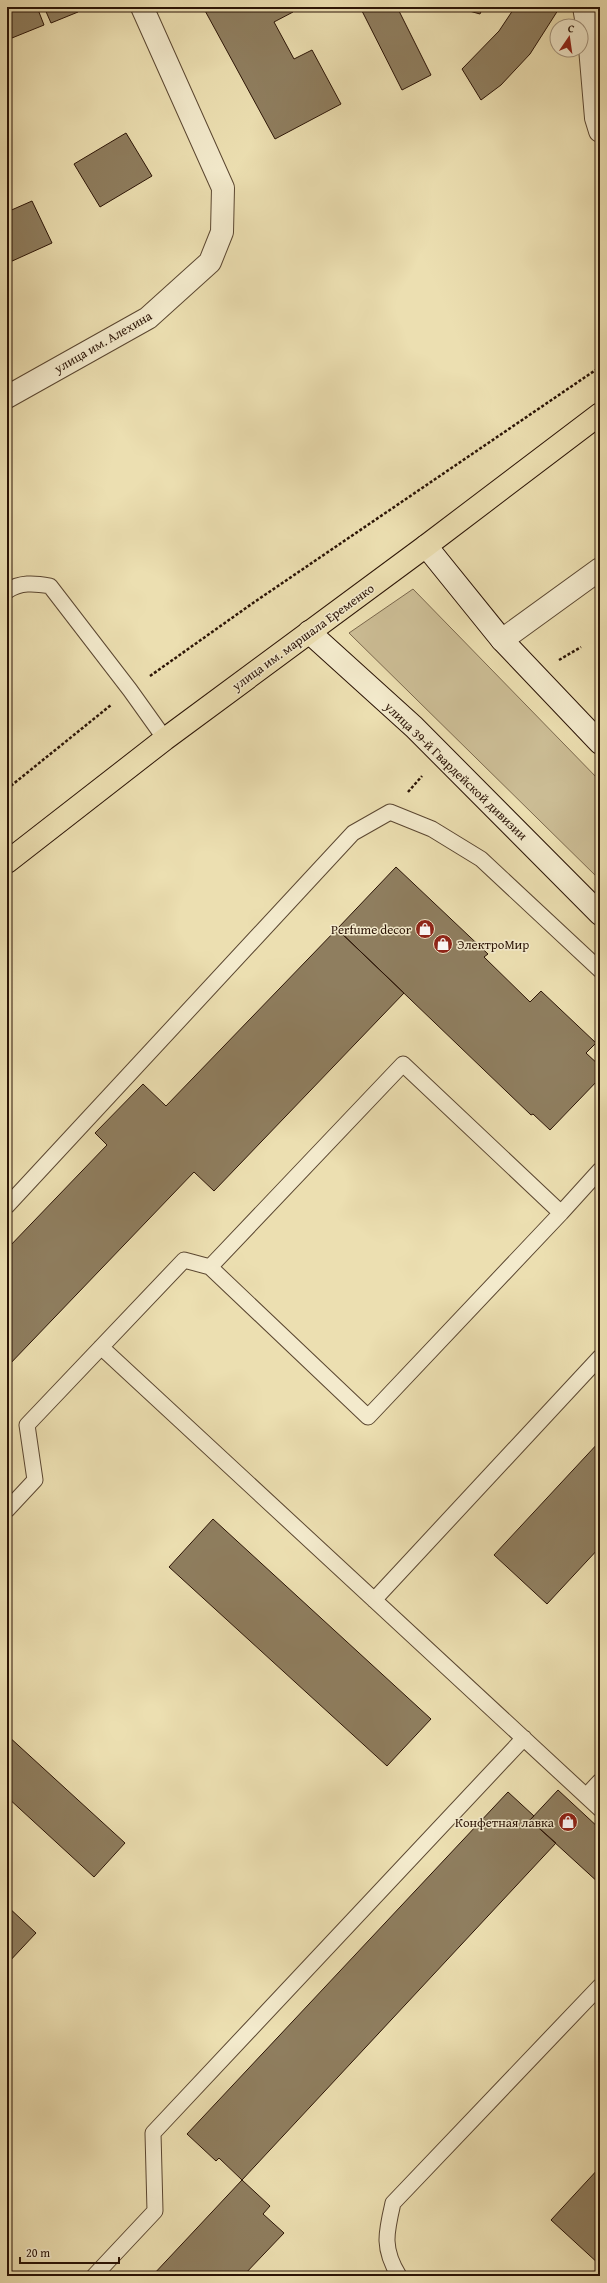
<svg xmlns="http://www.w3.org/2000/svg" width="607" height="2283" viewBox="0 0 607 2283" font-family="'Gentium Book Plus',serif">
	<rect width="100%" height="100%" fill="#ecdfb1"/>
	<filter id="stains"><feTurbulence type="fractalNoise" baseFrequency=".005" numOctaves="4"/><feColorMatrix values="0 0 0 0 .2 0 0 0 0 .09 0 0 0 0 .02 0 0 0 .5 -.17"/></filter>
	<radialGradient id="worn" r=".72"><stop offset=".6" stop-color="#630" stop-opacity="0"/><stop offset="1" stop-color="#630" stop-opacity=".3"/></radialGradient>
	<path fill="#cbbc94" stroke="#7b684d" d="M413,589L600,781V880L349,633Z"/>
	<path fill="#8f7e5f" stroke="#2b1406" d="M7,7H37L44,25L7,40Z
		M44,7H76L78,12L51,23Z
		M203,7H290L293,12L274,22L294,59L312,50L341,104L275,139Z
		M360,7H397L431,75L402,90Z
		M455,7H483L480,14Z
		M515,7H560L530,54L501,85L481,100L462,69L499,31Z
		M126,133L152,176L100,207L74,164Z
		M32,201L52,243L10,262L7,255V212Z
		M396,867L488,954L484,957L530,1002L541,991L596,1043L586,1053L600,1066V1078L550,1130L533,1114L531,1115L337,929Z
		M337,929L404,993L214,1191L194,1172L7,1367V1249L107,1145L95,1133L143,1084L166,1106Z
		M600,1441V1547L547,1604L494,1555Z
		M213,1519L431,1719L387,1766L169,1567Z
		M7,1735L125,1843L94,1877L7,1797Z
		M558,1790L600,1829V1884L530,1820Z
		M508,1792L534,1816L530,1820L556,1843L242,2180L219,2158L216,2161L187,2134Z
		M7,1906L36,1933L7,1964Z
		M600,2167V2265L551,2220Z
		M242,2180L270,2206L263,2214L284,2233L243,2276H152Z"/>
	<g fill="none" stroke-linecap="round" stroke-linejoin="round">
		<g stroke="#5b4731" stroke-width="17">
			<path id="lane" d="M7,591C20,582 34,583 50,586L130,690L165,739
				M403,1064L561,1213L368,1417L210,1267Z
				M7,1206L353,833L390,812L432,829L481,859L600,970
				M561,1213L600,1170
				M101,1347L600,1809
				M7,1510L35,1480L27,1425L184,1260L210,1267
				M374,1600L600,1357
				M586,1796L600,1781
				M94,2276L155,2211L153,2133L524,1738
				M399,2276C382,2248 386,2233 393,2203L600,1986"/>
		</g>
		<g stroke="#5b4731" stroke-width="24">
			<path id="street" d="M584,7L589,36L596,118L600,131
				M7,397L148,318L210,262L222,232L223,188L142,7
				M502,640L600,569"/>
		</g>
		<g stroke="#2b1406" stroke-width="24">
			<path id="secondary" d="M426,546L502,640L600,743
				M309,632L414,727L600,914"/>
		</g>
		<g stroke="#2b1406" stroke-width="24">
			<path id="highway" d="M7,862L165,739L426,546L600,414"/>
		</g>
		<path stroke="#2b1406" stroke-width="2.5" stroke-dasharray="3 2" stroke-linecap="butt" d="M559,660L581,647
			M150,676L253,603L600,367
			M7,789L111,705
			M408,792L422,776"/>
		<use href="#lane" stroke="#f3eacc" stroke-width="15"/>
		<use href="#street" stroke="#f3eacc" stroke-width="22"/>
		<use href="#secondary" stroke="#f3eacc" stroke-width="22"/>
		<use href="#highway" stroke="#ecdfb1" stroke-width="22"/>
	</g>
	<defs>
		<g id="shop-disc" transform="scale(1)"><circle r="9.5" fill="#8f2418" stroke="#f3eacc"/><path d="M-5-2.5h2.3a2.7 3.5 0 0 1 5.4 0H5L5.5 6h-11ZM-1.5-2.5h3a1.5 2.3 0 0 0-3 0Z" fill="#fff"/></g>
	</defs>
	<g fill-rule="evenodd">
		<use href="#shop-disc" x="425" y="929"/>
		<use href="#shop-disc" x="443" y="944"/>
		<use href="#shop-disc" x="568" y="1822"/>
	</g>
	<g text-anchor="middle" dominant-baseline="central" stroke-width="3" stroke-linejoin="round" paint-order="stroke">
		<g font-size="13" fill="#2b1406" stroke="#f3eacc">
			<text transform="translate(103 342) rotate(-30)">улица им. Алехина</text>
			<text transform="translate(303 637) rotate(-36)">улица им. маршала Еременко</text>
			<text transform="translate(456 771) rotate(44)">улица 39-й Гвардейской дивизии</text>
		</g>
		<g font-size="13" fill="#2b1406" stroke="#f3eacc" text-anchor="end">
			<text x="411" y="929">Perfume decor</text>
			<text x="457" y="944" text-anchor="start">ЭлектроМир</text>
			<text x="554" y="1822">Конфетная лавка</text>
		</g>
	</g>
	<rect width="607" height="2283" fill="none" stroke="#ecdfb1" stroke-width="24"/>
	<rect x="8" y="8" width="591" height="2267" fill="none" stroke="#2b1406" stroke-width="2"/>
	<rect x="12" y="12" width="583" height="2259" fill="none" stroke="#2b1406"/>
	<g transform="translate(569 38) rotate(13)"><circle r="19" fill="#f3eacc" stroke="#a3947d"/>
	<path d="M0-3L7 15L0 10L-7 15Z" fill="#8f2418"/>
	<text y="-6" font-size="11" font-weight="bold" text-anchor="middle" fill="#2b1406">С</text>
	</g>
	<path d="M20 2257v6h99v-6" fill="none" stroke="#2b1406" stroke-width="2"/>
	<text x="26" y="2257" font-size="12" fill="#2b1406" stroke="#f3eacc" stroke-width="3" paint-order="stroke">20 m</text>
	<rect width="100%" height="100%" filter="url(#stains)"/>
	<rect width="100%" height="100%" fill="url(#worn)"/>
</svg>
